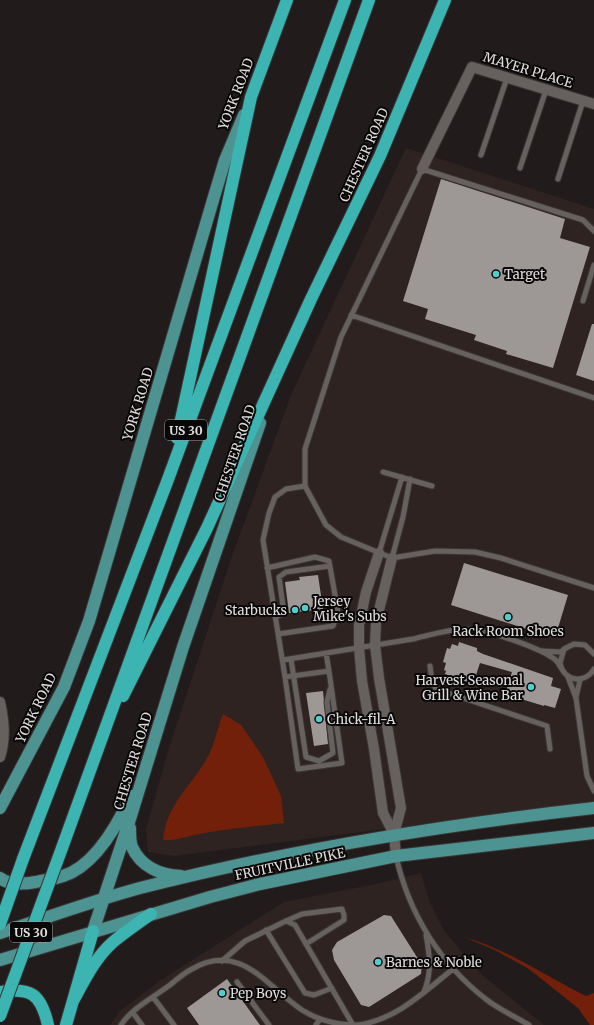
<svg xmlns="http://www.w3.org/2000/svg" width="594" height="1025" viewBox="0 0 594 1025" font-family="Merriweather,serif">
	<rect width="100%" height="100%" fill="#211c1b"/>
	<path fill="#2e2320" d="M406,148L594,209V802L174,856L148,852L146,829L169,748L231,559L291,395Z
		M421,873L429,901L444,931L482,975L544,1025H110L119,1012L161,980L284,902L376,884Z"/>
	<path fill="#73200b" d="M223,714L241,725L263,757L281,796L284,823C258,826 231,828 205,833C191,835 177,841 163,840C167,804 189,789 206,760C214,747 217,729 223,714Z
		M464,937C507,949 545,976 586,996L594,993V1025H590L578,1008L529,969L495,950Z"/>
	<path fill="#9d9795" d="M441,179L565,219L560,238L590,247L553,368L506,354L507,351L474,340L476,335L425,319L428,309L403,301Z
		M592,324H594V381L576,375Z
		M464,563L568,595L555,638L451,605Z
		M318,575L323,609L289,613L285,582L300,580L299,577Z
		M459,642L477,648V651L483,654L553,678L551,686L561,689L555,708L544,705V706L505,694L512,672L480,663L473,684L445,674L446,671L444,670L446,663L443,662L447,648L450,649L452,644L458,646Z
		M323,691L328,744L314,746L306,693Z
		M384,915L391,916L422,965L421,974L369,1007L361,1005L334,960L332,950L337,942Z
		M227,979L260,1025H199L187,1008Z"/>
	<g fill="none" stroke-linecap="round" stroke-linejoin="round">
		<g stroke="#393635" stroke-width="7">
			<path id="lane" d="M481,155L507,78
				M520,168L546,90
				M558,179L583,101
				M594,231L583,220L422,169L341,337L305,449V486L326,525L341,537L392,558L435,551L475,552L501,558L594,588
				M583,301L594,265
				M351,315L594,398
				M383,472L432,486
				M379,553L402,477
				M392,558L403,517L410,479
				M267,568L315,557L329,561L338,612L333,626L278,634
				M276,617L284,613L279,577L286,572L330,566
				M542,651L560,652L564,650
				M326,653L329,671
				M594,654L585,645L574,644L564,649L560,663C563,681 585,685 594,669
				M291,659L306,757L319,761L333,753L327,702L330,689
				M283,660L413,639C430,635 449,629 467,629C486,629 537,647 553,658C557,660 559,664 561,668
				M430,666L432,682L436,689L547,726L550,749
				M329,671L342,763L298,769L285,677Z
				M285,677L263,540L269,513L275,497L286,489L305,486
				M568,677L576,698L587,776L594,791
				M576,697L580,680
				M396,856C409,914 440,964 487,1000C500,1010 516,1017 529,1025
				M286,921L302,914L342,909L344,915V920L306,944
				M266,930L305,993L314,995L332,988
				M222,961L245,941L286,921L295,925L353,1025
				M237,982L269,1025
				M424,992C432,972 430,956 426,935
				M153,997L174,1025
				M133,1013L142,1025
				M121,1025C132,1008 154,997 170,985C177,979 184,973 192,969C241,941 267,987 302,1010C318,1020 338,1025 357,1025C395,1021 425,991 453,969
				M316,1025L320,1019"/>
		</g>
		<g stroke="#393635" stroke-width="12">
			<path id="street" d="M422,169L472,67L594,104
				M379,553L366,592L359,625V648L362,681L374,749L383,813L394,834
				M392,558L376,622L375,645L379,678L401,808L394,834L396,856
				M0,702C4,721 6,738 0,757"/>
		</g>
		<g stroke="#393635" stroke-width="14">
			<path id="primary" d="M0,808L64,687L89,621L213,200L225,160L244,115
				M130,828C130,834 130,842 132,847C141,867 161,875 181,876
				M0,878C9,885 25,884 36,882C45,880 54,879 63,876C95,866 118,824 131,796
				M93,931L129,822L183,647L260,423
				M0,933C46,918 92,901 140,888C289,850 441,825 594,808
				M0,960L210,897L260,884L396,856L594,833"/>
		</g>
		<g stroke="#393635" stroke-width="14">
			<path id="highway" d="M177,438L251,97L287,0
				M123,696L207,528L311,299L380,156L445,0
				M62,848L369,0
				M23,859L167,482L345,0
				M0,992C31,987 41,994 48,1025
				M73,1001C84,981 95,958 113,942C125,932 138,923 151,914
				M66,1025L93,931"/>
		</g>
		<use href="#lane" stroke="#66615f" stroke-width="5"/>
		<use href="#street" stroke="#66615f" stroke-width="10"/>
		<use href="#primary" stroke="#4c9391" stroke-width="12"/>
		<use href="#highway" stroke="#3bb4b2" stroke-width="12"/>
		<g stroke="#393635" stroke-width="14" stroke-linecap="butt">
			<path id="highway-bridge" d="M0,924L23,859
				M0,1016L62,848"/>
		</g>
		<use href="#highway-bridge" stroke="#3bb4b2" stroke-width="12"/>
	</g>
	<g fill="#53cdcb" stroke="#090707" stroke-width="1.5">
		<circle cx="496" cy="274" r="4"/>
		<circle cx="305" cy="608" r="4"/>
		<circle cx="295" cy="610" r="4"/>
		<circle cx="508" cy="617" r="4"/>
		<circle cx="531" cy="687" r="4"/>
		<circle cx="319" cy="719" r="4"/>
		<circle cx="378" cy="962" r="4"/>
		<circle cx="222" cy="993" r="4"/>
	</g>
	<g text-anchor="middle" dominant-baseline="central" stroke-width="4" stroke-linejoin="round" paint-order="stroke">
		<g fill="#090707" stroke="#a09d9c" stroke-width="1">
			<rect x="165" y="420" width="42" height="20" rx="3"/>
			<rect x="10" y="922" width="42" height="20" rx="3"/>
		</g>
		<g font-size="12" font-weight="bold" fill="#e0dddc">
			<text x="186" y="430">US 30</text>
			<text x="31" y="932">US 30</text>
		</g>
		<g font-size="13" fill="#e0dddc" stroke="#090707">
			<text transform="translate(528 70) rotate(17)">MAYER PLACE</text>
			<text transform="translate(236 94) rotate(-69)">YORK ROAD</text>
			<text transform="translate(364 155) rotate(-66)">CHESTER ROAD</text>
			<text transform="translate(138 404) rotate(-73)">YORK ROAD</text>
			<text transform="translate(235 453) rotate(-71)">CHESTER ROAD</text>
			<text transform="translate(36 708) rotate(-64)">YORK ROAD</text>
			<text transform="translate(133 761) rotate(-73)">CHESTER ROAD</text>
			<text transform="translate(290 864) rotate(-12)">FRUITVILLE PIKE</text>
		</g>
		<g font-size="13" fill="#e0dddc" stroke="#090707" text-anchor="start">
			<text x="504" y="274">Target</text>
			<text x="313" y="601">Jersey<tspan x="313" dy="15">Mike's Subs</tspan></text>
			<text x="287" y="610" text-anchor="end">Starbucks</text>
			<text x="508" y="631" text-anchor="middle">Rack Room Shoes</text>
			<text x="523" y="680" text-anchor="end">Harvest Seasonal<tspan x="523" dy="15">Grill &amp; Wine Bar</tspan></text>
			<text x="327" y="719">Chick-fil-A</text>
			<text x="386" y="962">Barnes &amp; Noble</text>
			<text x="230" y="993">Pep Boys</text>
		</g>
	</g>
</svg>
